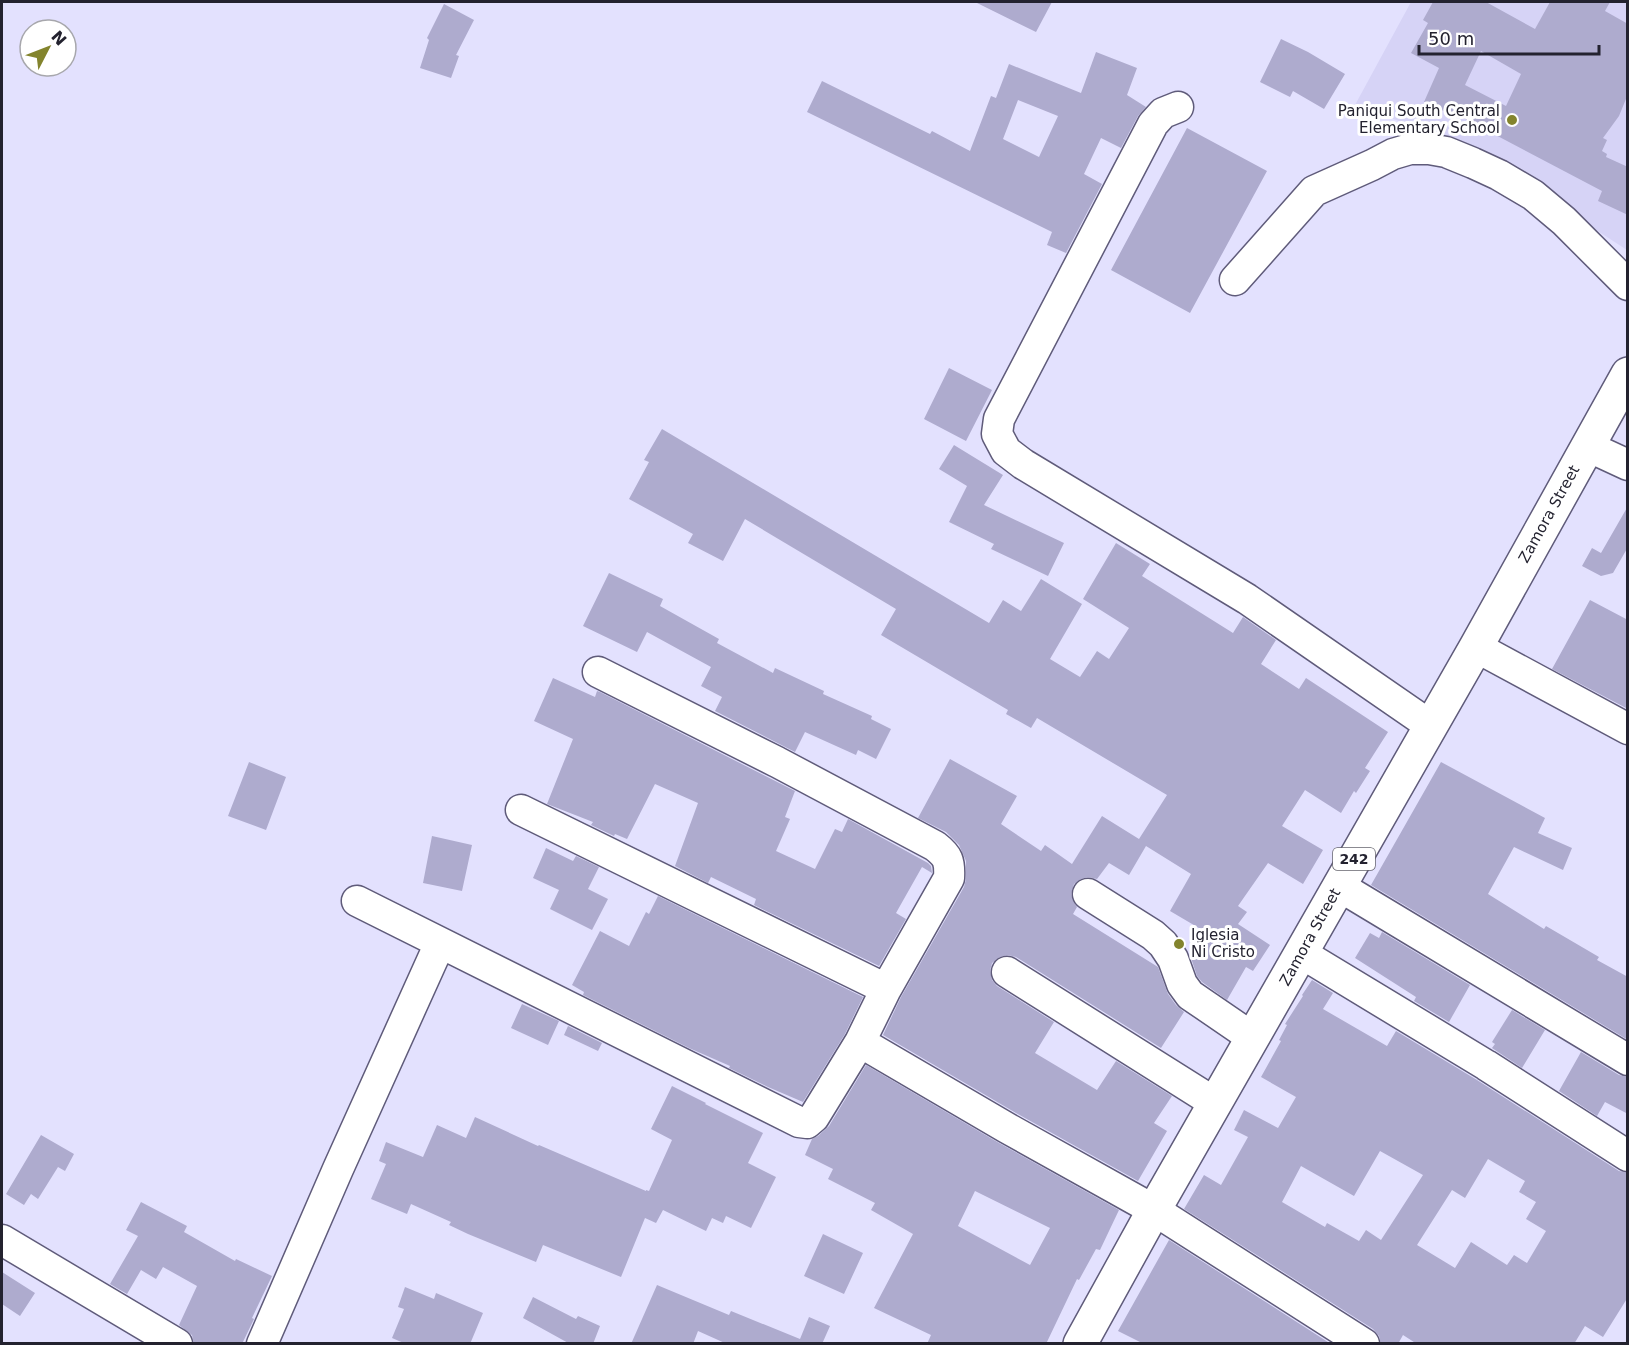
<svg xmlns="http://www.w3.org/2000/svg" width="1629" height="1345" viewBox="0 0 1629 1345" font-family="'DejaVu Sans',sans-serif">
	<rect width="100%" height="100%" fill="#e3e1fe"/>
	<path fill="#d6d3f6" d="M1411,2H1627V250L1570,213L1437,135L1355,105Z"/>
	<path fill="#aeabce" fill-rule="evenodd" d="M975,2H1052L1036,32Z
		M1433,2H1486L1535,29L1550,2H1610L1605,11L1628,24V94L1619,116L1603,138L1607,140L1602,151L1607,154L1606,157L1628,167V215L1598,201L1602,191L1452,112L1450,114L1424,102L1439,68L1411,53L1428,23L1423,20ZM1481,51L1521,74L1506,106L1465,85Z
		M444,4L474,20L456,55L459,56L451,78L420,68L429,40L427,38Z
		M1281,39L1308,52L1345,74L1324,109L1293,91L1290,97L1260,82Z
		M1096,52L1137,68L1127,95L1146,107L1138,116L1121,148L1101,138L1084,174L1102,184L1066,253L1047,245L1052,232L807,112L822,81L930,134L932,131L970,151L991,96L996,98L1009,64L1081,93ZM1018,100L1058,116L1039,157L1003,139Z
		M1187,128L1267,171L1190,313L1111,270Z
		M949,368L992,390L966,441L924,419Z
		M662,429L989,623L1003,600L1021,611L1041,579L1082,604L1050,659L1080,677L1097,651L1109,659L1129,628L1083,599L1116,543L1150,564L1142,576L1233,633L1243,617L1276,640L1261,664L1299,689L1306,678L1388,732L1365,768L1370,771L1356,793L1354,791L1341,813L1305,790L1282,826L1323,850L1303,884L1268,863L1238,906L1247,912L1238,924L1270,945L1253,971L1246,967L1227,1000L1202,982L1197,976L1190,955L1204,931L1170,911L1191,874L1146,846L1129,875L1109,863L1097,879L1088,877L1081,879L1074,884L1071,894L1073,901L1077,907L1073,914L1158,967L1168,994L1176,1005L1184,1012L1161,1048L1016,957L1008,955L1000,957L992,963L990,971L992,980L997,986L1054,1022L1035,1053L1097,1090L1116,1061L1172,1096L1154,1123L1167,1131L1138,1181L1016,1113L883,1035L901,997L964,887L966,879V861L959,845L946,832L918,818L950,759L1017,796L1001,824L1041,851L1045,845L1072,864L1102,816L1139,839L1167,795L1037,718L1031,728L1006,714L1008,710L881,635L896,609L745,519L723,561L688,543L693,534L629,499L649,462L644,460Z
		M954,445L1003,475L984,505L1064,543L1048,576L991,549L994,544L949,522L967,486L939,469Z
		M1628,506V547L1613,573L1601,576L1582,566L1592,548L1601,553Z
		M609,573L663,599L660,606L719,639L717,643L773,673L775,668L824,691L823,694L872,716L871,719L891,729L876,759L858,750L856,755L805,732L795,752L715,711L722,697L701,686L711,667L647,632L637,652L583,626Z
		M1590,600L1628,620V709L1552,669Z
		M553,678L595,697L597,691L600,692L795,791L785,817L790,819L776,851L815,869L835,829L842,832L848,819L928,863L931,866L932,873L922,867L896,913L906,919L879,966L754,905L756,899L711,877L708,883L675,866L698,803L655,784L627,839L615,834L614,836L591,825L593,822L547,804L573,739L534,721Z
		M249,762L286,777L266,830L228,816Z
		M1441,762L1545,818L1538,833L1572,848L1563,870L1514,847L1488,894L1544,929L1546,926L1599,957L1597,960L1628,977V1040L1371,885Z
		M432,836L472,845L462,891L423,883Z
		M546,848L573,861L576,856L599,867L588,889L608,899L592,930L550,909L559,890L533,878Z
		M658,896L863,997L845,1034L803,1102L768,1087L729,1068L730,1066L689,1048L583,995L584,992L572,985L600,931L629,946L646,912L649,914Z
		M1382,932L1470,985L1449,1022L1414,1001L1416,997L1355,958L1370,933L1379,938Z
		M1312,980L1333,993L1323,1009L1387,1046L1396,1031L1477,1080L1619,1171L1628,1173V1297L1603,1337L1585,1326L1574,1344H1417L1403,1335L1398,1344H1381L1379,1336L1373,1329L1184,1209L1204,1175L1221,1185L1248,1137L1234,1130L1244,1110L1278,1128L1296,1097L1261,1077L1281,1041L1279,1040L1287,1025L1285,1024L1303,996L1302,995ZM1380,1151L1423,1175L1381,1240L1366,1230L1359,1241L1327,1223L1325,1227L1282,1202L1301,1166L1354,1196ZM1488,1159L1525,1181L1519,1192L1536,1202L1526,1219L1546,1231L1527,1263L1514,1255L1507,1265L1471,1242L1455,1268L1417,1245L1452,1190L1465,1198Z
		M522,1004L559,1021L548,1045L511,1028Z
		M1512,1010L1545,1030L1522,1068L1492,1048L1495,1044L1492,1042Z
		M568,1026L602,1043L598,1051L564,1035Z
		M1581,1052L1619,1075L1628,1077V1114L1605,1102L1597,1116L1559,1091Z
		M866,1065L999,1143L1119,1210L1100,1250L1096,1249L1079,1280L1077,1279L1046,1344H927L931,1335L874,1308L913,1234L871,1210L875,1203L828,1179L833,1169L805,1155L812,1139L818,1136L829,1126ZM975,1191L1050,1228L1030,1265L958,1226Z
		M672,1086L706,1103L705,1104L763,1133L748,1163L776,1177L751,1228L726,1216L723,1223L712,1218L706,1231L663,1210L656,1223L645,1218L621,1277L543,1245L536,1262L468,1234L449,1225L451,1222L411,1204L407,1214L371,1199L386,1164L379,1161L386,1142L423,1157L437,1125L466,1138L475,1117L538,1146L539,1145L646,1191V1190L649,1191L672,1140L651,1129Z
		M41,1135L74,1154L65,1171L58,1167L38,1199L31,1194L24,1205L6,1194Z
		M141,1202L187,1226L184,1232L235,1261L236,1259L272,1276L252,1318L254,1319L242,1344H194L192,1335L179,1325L197,1286L163,1267L156,1279L141,1270L127,1294L110,1284L138,1236L126,1230Z
		M823,1234L863,1253L844,1294L804,1276Z
		M1169,1240L1331,1344H1144L1118,1331Z
		M2,1272L35,1293L20,1316L2,1304Z
		M657,1285L729,1315L731,1311L800,1339L809,1317L830,1326L822,1344H727L698,1331L693,1344H631Z
		M405,1287L434,1299L436,1293L483,1313L470,1344H406L392,1338L404,1309L398,1307Z
		M533,1297L576,1319L578,1316L600,1326L593,1344H570L523,1318Z"/>
	<g fill="none" stroke-linecap="round" stroke-linejoin="round">
		<g stroke="#5f5b7a" stroke-width="33">
			<path id="minor" d="M1178,107L1163,113L1153,124L999,419L997,434L1006,451L1023,464L1247,599L1431,726
				M1235,280L1314,191L1372,165L1393,154L1410,149H1429L1446,152L1473,163L1499,175L1533,195L1564,221L1628,285
				M1587,446L1628,465
				M1476,647L1628,729
				M521,810L886,989
				M1339,886L1628,1060
				M1088,894L1153,935L1163,944L1173,959L1182,984L1190,995L1253,1038
				M357,901L799,1122L807,1123L814,1117L860,1042L886,989L949,878C950,861 948,856 935,846L777,762L598,672
				M1301,953L1486,1065L1628,1156
				M1007,972L1215,1103
				M860,1042L1007,1128L1154,1210L1364,1344
				M2,1240L177,1344
				M262,1344L338,1169L440,943"/>
		</g>
		<g stroke="#5f5b7a" stroke-width="36">
			<path id="major" d="M1080,1344L1154,1210L1476,647L1628,374"/>
		</g>
		<use href="#minor" stroke="#fff" stroke-width="30"/>
		<use href="#major" stroke="#fff" stroke-width="33"/>
	</g>
	<g fill="#83842d" stroke="#fff" stroke-width="2">
		<circle cx="1512" cy="120" r="6"/>
		<circle cx="1179" cy="944" r="6"/>
	</g>
	<g text-anchor="middle" dominant-baseline="central" stroke-width="6" stroke-linejoin="round" paint-order="stroke">
		<rect fill="#fff" stroke="#65646d" stroke-width="1.5" x="1333" y="848" width="42" height="22" rx="4.5"/>
		<g font-size="14" font-weight="bold" fill="#23222f">
			<text x="1354" y="859">242</text>
		</g>
		<g font-size="15" fill="#23222f" stroke="#fff" text-anchor="end">
			<text x="1500" y="111">Paniqui South Central<tspan x="1500" dy="17">Elementary School</tspan></text>
			<text x="1191" y="935" text-anchor="start">Iglesia<tspan x="1191" dy="17">Ni Cristo</tspan></text>
		</g>
		<g font-size="15" fill="#23222f" stroke="#fff">
			<text transform="translate(1549 514) rotate(-61)">Zamora Street</text>
			<text transform="translate(1310 937) rotate(-61)">Zamora Street</text>
		</g>
	</g>
	<rect width="1629" height="1345" fill="none" stroke="#23222f" stroke-width="6"/>
	<g transform="translate(48 48) rotate(48)"><circle r="28" fill="#ffffff" stroke="#a7a7ac" stroke-width="1.5"/>
	<path d="M0-4.5L10 22L0 15L-10 22Z" fill="#83842d"/>
	<text y="-9" font-size="16" font-weight="bold" text-anchor="middle" fill="#23222f">N</text>
	</g>
	<path d="M1419 45v9h180v-9" fill="none" stroke="#23222f" stroke-width="3"/>
	<text x="1428" y="45" font-size="18" fill="#23222f" stroke="#ffffff" stroke-width="4.5" paint-order="stroke">50 m</text>
</svg>
